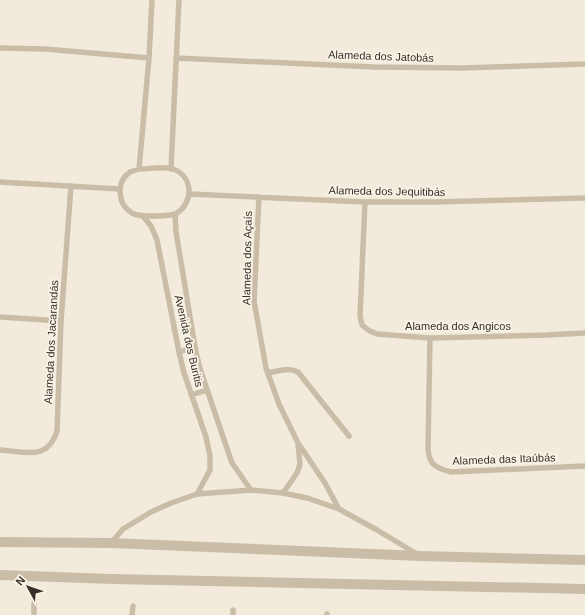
<svg xmlns="http://www.w3.org/2000/svg" width="585" height="615" viewBox="0 0 585 615" font-family="Arial,sans-serif">
	<rect width="100%" height="100%" fill="#f2ebdc"/>
	<g fill="none" stroke-linecap="round" stroke-linejoin="round">
		<path stroke="#cabda8" stroke-width="5.5" d="M0,48L45,49L149,58
			M176,58L374,67L461,68L585,64
			M139,169C149,169 163,166 173,169C193,176 194,202 177,213C171,216 163,216 156,216C149,216 139,217 132,213C118,205 115,182 130,172C133,171 136,170 139,169Z
			M139,169L149,58L152,0
			M171,169L179,0
			M0,182L120,189
			M190,194L365,202H434L585,198
			M259,197L254,301L266,368L279,404L298,443L325,483L339,509
			M365,202L360,316L362,325L368,330L377,334L430,338L547,335L585,333
			M175,214L176,232L195,347L200,369L232,463L251,490
			M143,216L151,226L157,240L179,352L184,373L206,437L210,456V470L197,494
			M0,317L61,321
			M430,338L428,449C429,465 436,468 451,472L585,466
			M179,352L195,347
			M268,373C278,371 288,367 298,372L349,436
			M191,395L207,390
			M0,450C25,451 47,462 57,431L61,321L71,186
			M283,493L297,473L300,464L298,444
			M111,543L123,529L151,512L171,503L197,494L251,490L283,493L307,498L339,509L377,530L417,554
			M34,615V603
			M132,615L133,606
			M233,615V610
			M327,615V614"/>
		<path stroke="#cabda8" stroke-width="10" d="M0,542L111,543L420,556L585,560
			M0,575L112,579L585,589"/>
	</g>
	<g text-anchor="middle" dominant-baseline="central" stroke-width="3.5" stroke-linejoin="round" paint-order="stroke">
		<g font-size="11" fill="#372f28" stroke="#faf4e8">
			<text transform="translate(381 56) rotate(2)">Alameda dos Jatobás</text>
			<text transform="translate(387 191) rotate(1)">Alameda dos Jequitibás</text>
			<text transform="translate(247 258) rotate(-89)">Alameda dos Açaís</text>
			<text x="458" y="326">Alameda dos Angicos</text>
			<text transform="translate(189 341) rotate(77)">Avenida dos Buritis</text>
			<text transform="translate(51 342) rotate(-87)">Alameda dos Jacarandás</text>
			<text transform="translate(504 459) rotate(-2)">Alameda das Itaúbás</text>
		</g>
	</g>
	<g transform="translate(28 587) rotate(310)" stroke="#faf4e8" stroke-width="3" paint-order="stroke">
	<path d="M0-3L7 15L0 10L-7 15Z" fill="#372f28"/>
	<text y="-6" font-size="11" font-weight="bold" text-anchor="middle" fill="#372f28">N</text>
	</g>
</svg>
